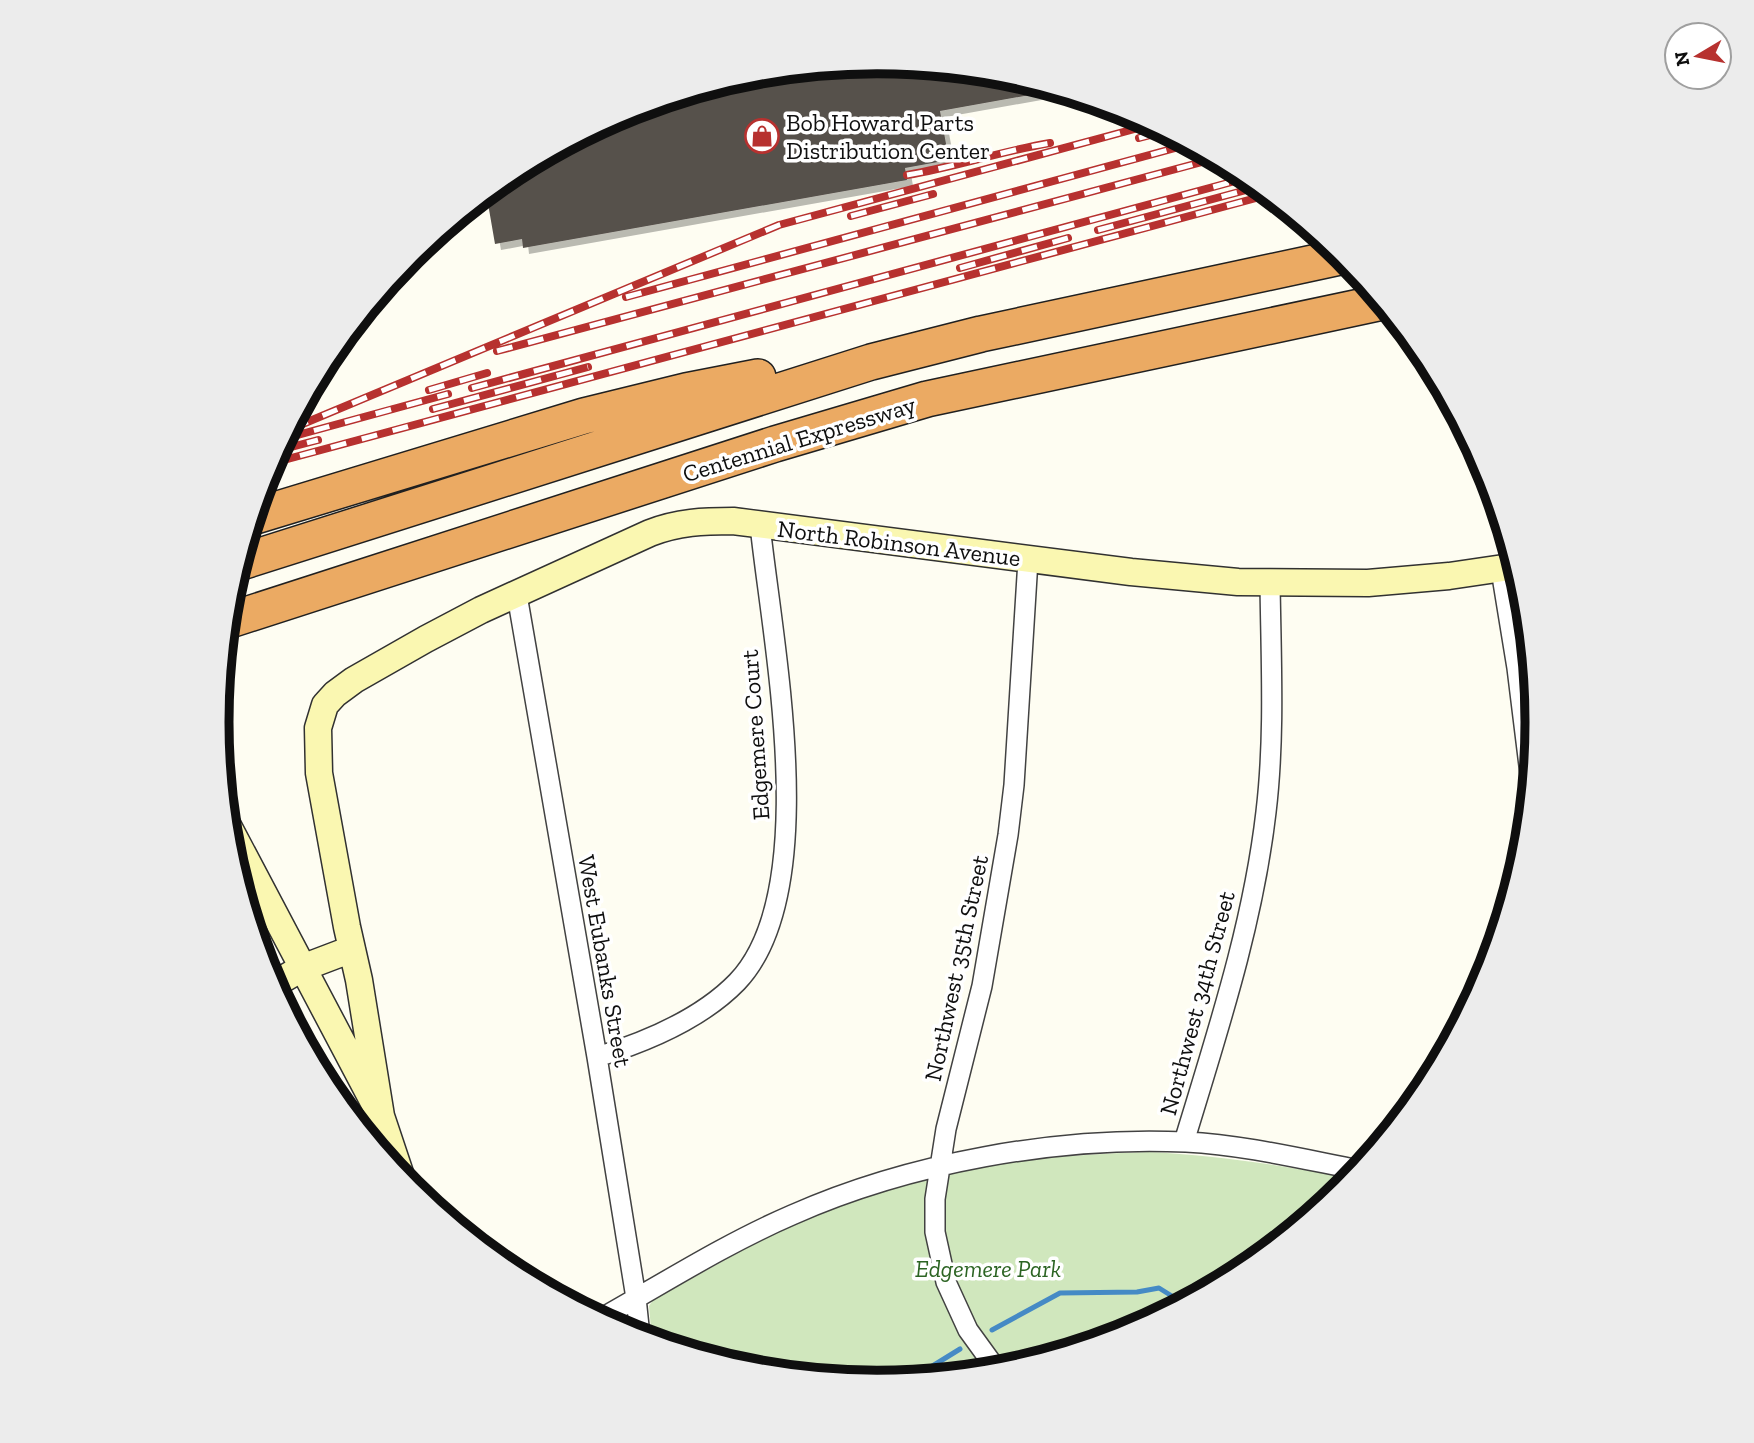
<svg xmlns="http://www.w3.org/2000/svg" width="1754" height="1443" viewBox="0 0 1754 1443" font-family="'Zilla Slab',serif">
	<defs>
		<filter id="shadow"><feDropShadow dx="6" dy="6" stdDeviation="0" flood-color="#0004"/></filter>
	</defs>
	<rect width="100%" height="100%" fill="#fefdf2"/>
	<path fill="#d0e7bd" d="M1148,1152C1217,1155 1284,1166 1352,1178L1344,1189L1243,1271L1129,1332L1005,1369L877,1382L748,1369L652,1340L649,1306L653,1300L779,1230L836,1206L909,1183C933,1182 957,1170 982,1166C1037,1157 1092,1154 1148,1152Z"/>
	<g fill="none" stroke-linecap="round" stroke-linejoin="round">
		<path stroke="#458ac5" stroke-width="5" d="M992,1330L1060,1293L1137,1292L1159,1288L1183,1303
			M913,1378L960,1349"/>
	</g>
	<path fill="#57514c" filter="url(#shadow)" d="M877,61L1006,74L1058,90L940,111L949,160L905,168L907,180L523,248L522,239L495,244L486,192L511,172L625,111L749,74Z"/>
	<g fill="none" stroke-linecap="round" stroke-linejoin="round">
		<g stroke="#424242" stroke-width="22">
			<path id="street" d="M1501,570L1517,668L1531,782
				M517,595L597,1057L636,1298L640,1336
				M597,1057C646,1042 701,1019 737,982C824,891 772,641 760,525
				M1184,1142C1217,1033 1253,925 1266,812C1275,737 1271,659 1270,583
				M600,1319C664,1283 725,1244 792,1215C909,1163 1058,1136 1186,1142C1244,1145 1302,1159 1359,1170
				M997,1370L968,1330L946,1282L935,1232V1199L946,1129L982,986L1008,835L1014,785L1028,560"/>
		</g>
		<g stroke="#313131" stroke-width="29">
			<path id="secondary" d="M227,824L381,1116L402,1179
				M273,985L302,968L352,949
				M381,1116L359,980L347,927L319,773L318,728L325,705L335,694L354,680L426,639L481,610L650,533C678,522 704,521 733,521L1131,572L1238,582L1368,583L1449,576L1517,566"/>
		</g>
		<g stroke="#202020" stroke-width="38">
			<path id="highway" d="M252,517L584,416L686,391L758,377
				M238,563L871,362L981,334L1345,256
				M227,621L775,444L927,399L1383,302"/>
		</g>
		<use href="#street" stroke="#fff" stroke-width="19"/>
		<use href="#secondary" stroke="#faf7b1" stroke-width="26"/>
		<use href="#highway" stroke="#ebaa63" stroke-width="35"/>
		<g stroke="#b7312f" stroke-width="8">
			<path id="rail" d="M1139,138L1166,131
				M907,175C955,167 1002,151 1050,143
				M851,216L933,194
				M1098,230L1261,186
				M960,268L1068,238
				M626,297L1190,144
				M497,351L1217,158
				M472,388L1250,177
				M429,390L487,373
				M433,409L588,367
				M293,428L779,225L1153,124
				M283,439L448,394
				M276,451L318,440
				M269,464L1271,194"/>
		</g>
		<use href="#rail" stroke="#fff" stroke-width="5" stroke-dasharray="16" stroke-linecap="butt"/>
	</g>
	<defs>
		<g id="shop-ring" transform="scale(1.75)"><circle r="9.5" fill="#fff" stroke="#b7312f" stroke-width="1.5"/><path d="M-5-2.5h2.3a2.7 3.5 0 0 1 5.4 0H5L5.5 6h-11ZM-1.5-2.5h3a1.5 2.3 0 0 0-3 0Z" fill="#b7312f"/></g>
	</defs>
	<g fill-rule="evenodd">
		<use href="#shop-ring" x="762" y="136"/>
	</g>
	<g text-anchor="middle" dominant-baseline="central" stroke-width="7" stroke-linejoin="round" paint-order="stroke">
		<g font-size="24" fill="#0f0f0f" stroke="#fff" text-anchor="start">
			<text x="786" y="122">Bob Howard Parts<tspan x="786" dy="28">Distribution Center</tspan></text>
		</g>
		<g font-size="24" fill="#0f0f0f" stroke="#fff">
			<text transform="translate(799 439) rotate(-17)">Centennial Expressway</text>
			<text transform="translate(899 543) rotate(7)">North Robinson Avenue</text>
			<text transform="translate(755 735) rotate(-94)">Edgemere Court</text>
			<text transform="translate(605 961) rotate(80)">West Eubanks Street</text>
			<text transform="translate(956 968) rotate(-78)">Northwest 35th Street</text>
			<text transform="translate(1197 1003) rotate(-75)">Northwest 34th Street</text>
		</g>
		<g font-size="24" font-style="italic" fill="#2c6423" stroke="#fff">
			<text x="988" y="1268">Edgemere Park</text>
		</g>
	</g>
	<path d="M0 0H1754V1443H0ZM229 722a648 648 0 1 1 1296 0a648 648 0 1 1-1296 0Z" fill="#ececec" fill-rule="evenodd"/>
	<path fill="none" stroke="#0f0f0f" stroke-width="9" d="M229 722a648 648 0 1 1 1296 0a648 648 0 1 1-1296 0Z"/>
	<g transform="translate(1698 56) rotate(260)"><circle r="33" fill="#ffffff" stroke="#9f9f9f" stroke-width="2"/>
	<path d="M0-5L12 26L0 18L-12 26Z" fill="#b7312f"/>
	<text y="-10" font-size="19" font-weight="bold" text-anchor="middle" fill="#0f0f0f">N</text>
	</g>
</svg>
